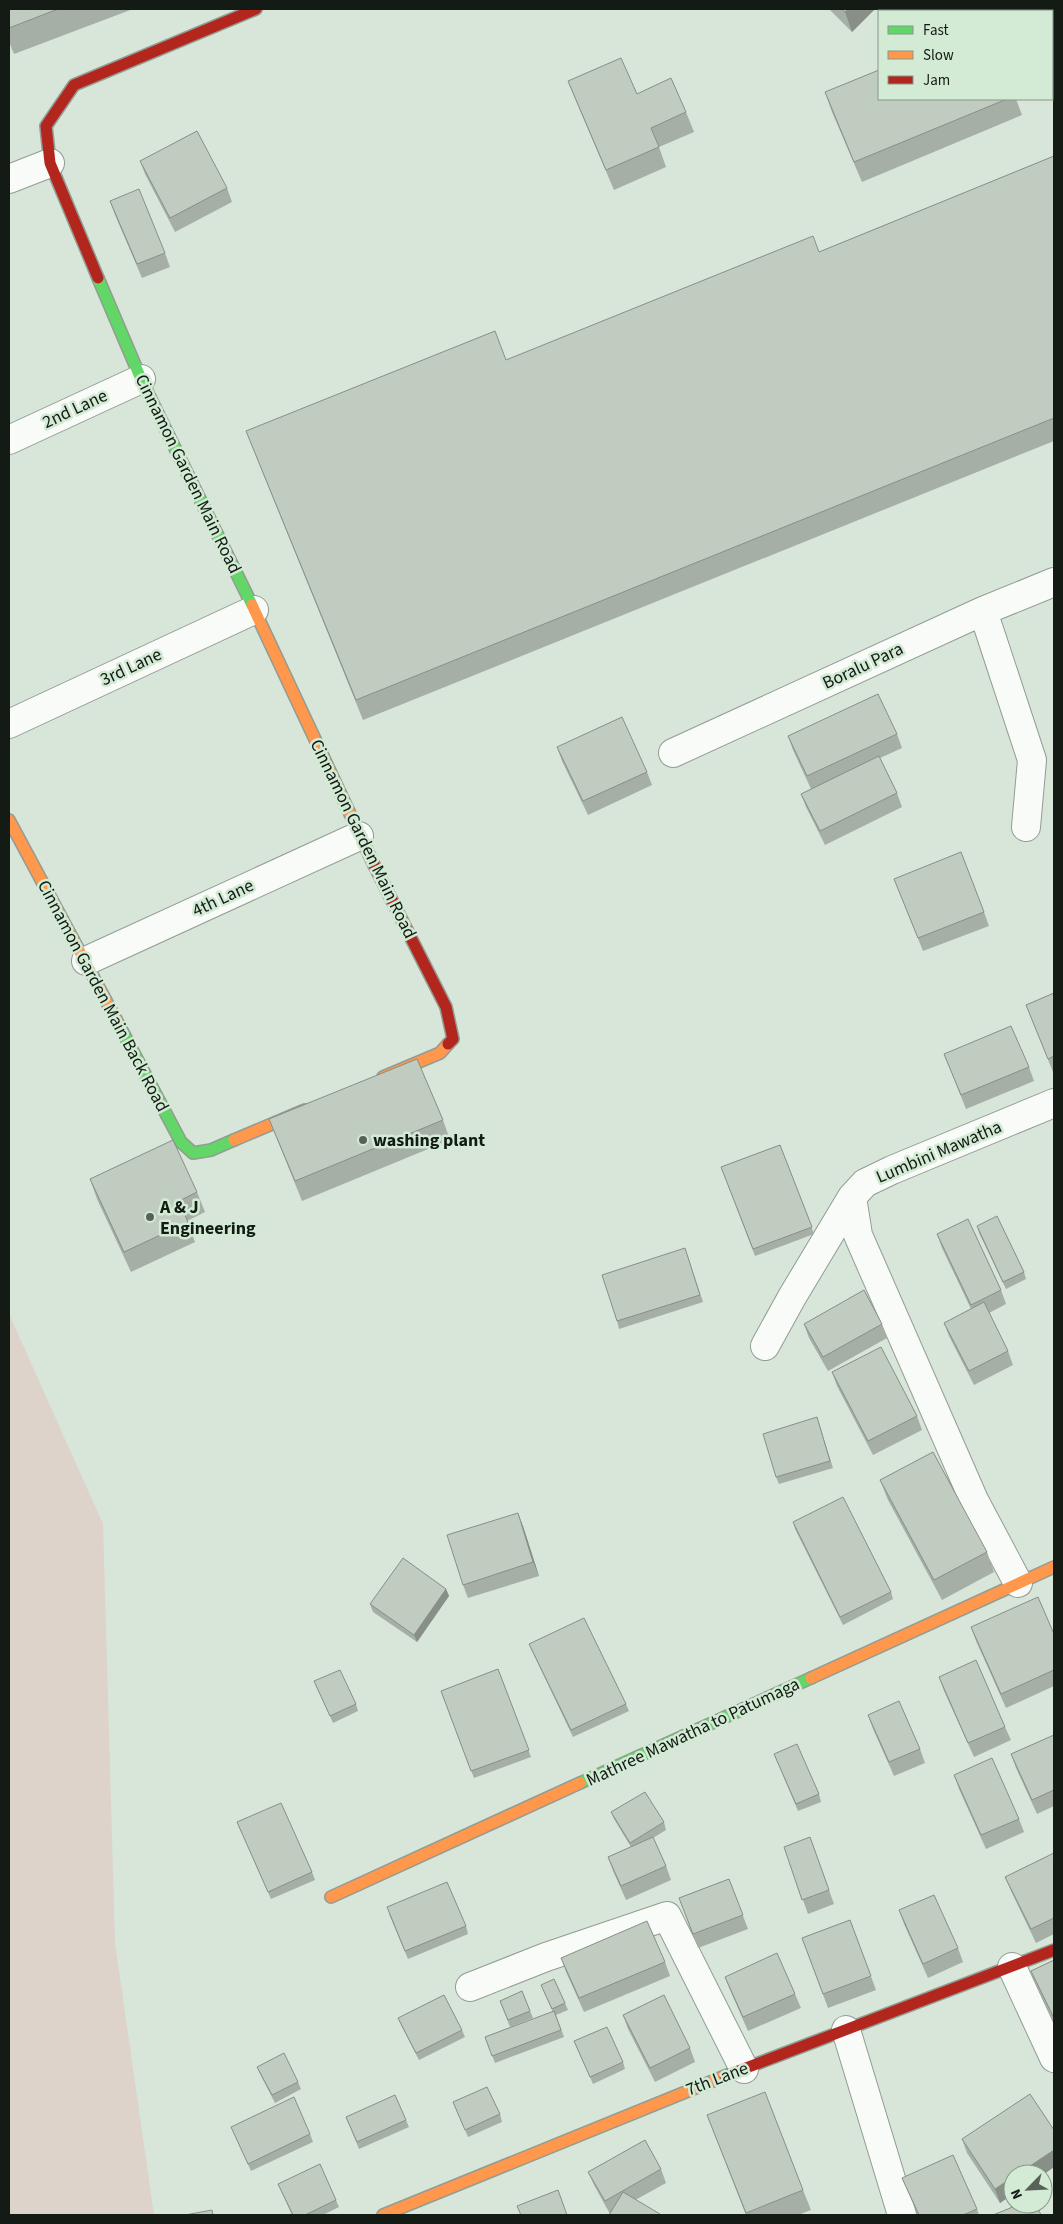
<svg xmlns="http://www.w3.org/2000/svg" width="1063" height="2224" viewBox="0 0 1063 2224" font-family="'Source Sans 3',sans-serif">
	<rect width="100%" height="100%" fill="#d8e5d9"/>
	<path fill="#ddd3cb" d="M9,1314L103,1524L115,1943L154,2215H9Z"/>
	<g fill="none" stroke-linecap="round" stroke-linejoin="round">
		<g stroke="#929c93" stroke-width="30">
			<path id="street" d="M9,179L50,163
				M9,440L141,379
				M983,611L1032,760L1026,827
				M9,724L254,610
				M673,753L983,611L1054,582
				M86,961L359,836
				M765,1346L792,1297L852,1197
				M1018,1583L974,1500L858,1235L852,1197L865,1183L892,1170L1054,1103
				M1012,1967L1054,2058
				M470,1987L546,1957L667,1916L744,2069
				M846,2030L902,2215"/>
		</g>
		<g stroke="#929c93" stroke-width="14">
			<path id="fast" d="M98,278L141,379L252,605
				M119,1025L181,1142L193,1153L211,1150L234,1140
				M580,1783L811,1678"/>
		</g>
		<g stroke="#929c93" stroke-width="14">
			<path id="slow" d="M252,605L374,865
				M9,820L119,1025
				M383,1077L440,1053L448,1044
				M234,1140L305,1110
				M811,1678L1054,1567
				M331,1897L580,1783
				M383,2215L725,2076"/>
		</g>
		<g stroke="#929c93" stroke-width="14">
			<path id="jam" d="M98,278L50,163L46,126L74,85L256,9
				M374,865L446,1007L453,1039L448,1044
				M725,2076L1054,1950"/>
		</g>
		<use href="#street" stroke="#f9fbf9" stroke-width="28"/>
		<use href="#fast" stroke="#63d668" stroke-width="11"/>
		<use href="#slow" stroke="#ff974d" stroke-width="11"/>
		<use href="#jam" stroke="#b3261e" stroke-width="11"/>
	</g>
	<path fill="#a6afa6" d="M9,9H133L14,54L9,42Z
		M829,9H875L852,32Z
		M568,81L637,94L686,112L694,132L659,147L666,167L614,190L576,101Z
		M825,92L879,99H1016L1022,115L862,182L832,112Z
		M1054,156V441L363,720L254,451L246,431L506,360L819,252Z
		M140,161L227,188L232,202L175,232L145,174Z
		M110,201L165,253L170,267L142,278L115,215Z
		M897,734L902,748L880,758L897,793L902,807L825,845L806,807L801,794L811,789L793,750L788,736Z
		M557,747L647,772L652,785L588,815L562,761Z
		M894,879L984,912L989,926L923,951Z
		M1054,993V1072H1053L1026,1005Z
		M944,1054L1029,1067L1034,1081L966,1109Z
		M269,1119L443,1120L450,1140L302,1201L277,1139Z
		M780,1145L814,1234L755,1256L721,1167Z
		M90,1179L197,1192L205,1212L187,1221L195,1242L131,1272L97,1199Z
		M977,1226L1024,1272L1026,1279L1006,1289L979,1233Z
		M937,1234L1001,1290L1006,1304L989,1313L1008,1351L1013,1365L974,1385L949,1336L944,1323L971,1309L942,1248Z
		M685,1248L703,1302L619,1329L617,1321Z
		M804,1324H882L887,1338L828,1371L809,1338Z
		M832,1372L917,1416L922,1430L873,1455L837,1386Z
		M817,1417L833,1468L779,1484L776,1477Z
		M880,1480L987,1552L994,1572L942,1600L888,1500Z
		M793,1522L891,1592L893,1599L843,1625L795,1529Z
		M523,1526L539,1576L468,1598L463,1585Z
		M446,1589L449,1596L417,1642L373,1612L370,1604Z
		M971,1627L1054,1634V1686L1006,1708L976,1641Z
		M529,1644L626,1704L629,1711L573,1737L532,1651Z
		M498,1669L531,1757L474,1778L441,1691Z
		M939,1677L1005,1727L1011,1740L974,1757L944,1691Z
		M314,1681L356,1704L358,1711L333,1723Z
		M868,1715L920,1749L925,1763L894,1776L873,1729Z
		M1054,1735V1806L1037,1814L1016,1768L1011,1754Z
		M774,1754L819,1794L821,1802L798,1811Z
		M954,1775L1019,1819L1024,1832L986,1849L959,1789Z
		M611,1812L664,1822L666,1830L653,1838L666,1866L671,1880L626,1900L613,1871L608,1857L631,1847L614,1819Z
		M237,1822L312,1872L315,1880L271,1899Z
		M810,1837L834,1904L808,1914L784,1847Z
		M1054,1853V1934L1036,1943L1011,1891L1005,1877Z
		M729,1879L748,1929L698,1948L679,1898Z
		M899,1910L958,1948L963,1962L928,1978L904,1924Z
		M389,1914L466,1926L468,1934L408,1959Z
		M850,1920L876,1990L828,2008L802,1938Z
		M561,1958L665,1962L670,1976L584,2012L566,1972Z
		M1054,1960V2022L1036,1985L1031,1971Z
		M725,1977L795,1994L801,2008L748,2031L730,1990Z
		M541,1985L565,2003L568,2010L556,2015L564,2037L495,2063L485,2037L553,2012Z
		M522,1991L533,2018L510,2027L500,2001Z
		M623,2015L690,2048L695,2062L655,2082L628,2029Z
		M398,2018L462,2030L465,2037L419,2060L401,2025Z
		M574,2041L623,2062L625,2069L593,2084Z
		M257,2067L298,2082L301,2089L275,2103L260,2074Z
		M453,2102L500,2114L502,2122L468,2137Z
		M707,2115L803,2190L811,2210L798,2215H746Z
		M346,2117L406,2120L409,2127L359,2149Z
		M231,2127L310,2134L313,2142L251,2171Z
		M1054,2130V2167L1000,2203L967,2153L962,2139Z
		M661,2169L666,2183L610,2214L594,2185L588,2172Z
		M902,2178L977,2209L979,2215H918L908,2192Z
		M278,2184L336,2200L339,2207L323,2215H292Z"/>
	<path fill="#878f87" d="M848,9H875L852,32L845,12Z
		M518,1513L523,1526L539,1576L533,1562Z
		M446,1589L449,1596L417,1642L414,1635Z
		M1054,2150V2167L1043,2175L1018,2174Z
		M1013,2177V2194L1000,2203L995,2189Z"/>
	<path fill="#c1ccc1" stroke="#878f87" d="M9,9H58L9,28Z
		M842,9H848L845,12Z
		M621,58L637,94L671,78L686,112L651,128L659,147L606,170L568,81Z
		M879,70V99H1007L854,162L825,92Z
		M197,131L227,188L170,218L140,161Z
		M1054,156V418L356,700L246,431L495,331L506,360L813,236L819,252Z
		M139,189L165,253L137,264L110,201Z
		M878,694L897,734L807,776L788,736Z
		M622,717L647,772L583,801L557,747Z
		M879,756L897,793L820,831L801,794Z
		M961,852L984,912L918,938L894,879Z
		M1054,993V1056L1048,1059L1026,1005Z
		M1011,1026L1029,1067L961,1095L944,1054Z
		M417,1059L443,1120L295,1181L269,1119Z
		M173,1140L197,1192L179,1201L188,1222L124,1252L90,1179Z
		M780,1145L812,1227L753,1249L721,1167Z
		M997,1216L1024,1272L1003,1282L977,1226Z
		M968,1219L1001,1290L971,1305L937,1234Z
		M685,1248L700,1295L617,1321L602,1275Z
		M864,1290L882,1324L823,1357L804,1324Z
		M984,1302L1008,1351L969,1371L944,1323Z
		M881,1347L917,1416L868,1441L832,1372Z
		M817,1417L830,1461L776,1477L763,1434Z
		M933,1452L987,1552L934,1580L880,1480Z
		M843,1497L891,1592L840,1617L793,1522Z
		M518,1513L533,1562L463,1585L447,1535Z
		M403,1558L446,1589L414,1635L370,1604Z
		M1038,1597L1054,1634V1670L1001,1694L971,1627Z
		M584,1618L626,1704L571,1730L529,1644Z
		M976,1660L1005,1727L968,1743L939,1677Z
		M498,1669L529,1750L471,1771L441,1691Z
		M340,1670L356,1704L330,1716L314,1681Z
		M899,1701L920,1749L889,1762L868,1715Z
		M1054,1735V1790L1032,1800L1011,1754Z
		M797,1744L819,1794L796,1804L774,1754Z
		M992,1758L1019,1819L981,1835L954,1775Z
		M645,1792L664,1822L630,1843L611,1812Z
		M281,1803L312,1872L268,1892L237,1822Z
		M653,1837L666,1866L621,1886L608,1857Z
		M810,1837L829,1890L802,1900L784,1847Z
		M1054,1853V1918L1031,1929L1005,1877Z
		M729,1879L743,1915L693,1934L679,1898Z
		M447,1882L466,1926L405,1951L387,1907Z
		M934,1895L958,1948L923,1964L899,1910Z
		M850,1920L871,1976L823,1994L802,1938Z
		M647,1921L665,1962L579,1998L561,1958Z
		M777,1953L795,1994L743,2017L725,1977Z
		M1054,1960V2018L1031,1971Z
		M554,1979L565,2003L552,2009L541,1985Z
		M522,1991L530,2011L508,2020L500,2001Z
		M444,1995L462,2030L416,2053L398,2018Z
		M664,1995L690,2048L650,2068L623,2015Z
		M554,2011L561,2030L492,2056L485,2037Z
		M607,2027L623,2062L590,2077L574,2041Z
		M284,2053L298,2082L272,2095L257,2067Z
		M487,2087L500,2114L465,2130L453,2102Z
		M765,2092L803,2190L746,2213L707,2115Z
		M1030,2094L1054,2130V2150L1018,2174H1013V2177L995,2189L962,2139Z
		M395,2095L406,2120L357,2142L346,2117Z
		M294,2097L310,2134L248,2164L231,2127Z
		M645,2140L661,2169L605,2201L588,2172Z
		M953,2155L977,2209L963,2215H919L902,2178Z
		M320,2164L336,2200L305,2215H293L278,2184Z
		M558,2190L567,2215H521L517,2206Z
		M623,2192L660,2214L659,2215H609Z
		M1020,2204H1036L1041,2215H993Z
		M212,2210L213,2215H185Z"/>
	<g fill="#586259" stroke="#d3ead5" stroke-width="2">
		<circle cx="363" cy="1140" r="5"/>
		<circle cx="150" cy="1217" r="5"/>
	</g>
	<g text-anchor="middle" dominant-baseline="central" stroke-width="5" stroke-linejoin="round" paint-order="stroke">
		<g font-size="18" fill="#131b14" stroke="#d3ead5">
			<text transform="translate(75 409) rotate(-25)">2nd Lane</text>
			<text transform="translate(188 474) rotate(64)">Cinnamon Garden Main Road</text>
			<text transform="translate(863 666) rotate(-25)">Boralu Para</text>
			<text transform="translate(131 667) rotate(-25)">3rd Lane</text>
			<text transform="translate(363 839) rotate(64)">Cinnamon Garden Main Road</text>
			<text transform="translate(223 898) rotate(-25)">4th Lane</text>
			<text transform="translate(103 996) rotate(62)">Cinnamon Garden Main Back Road</text>
			<text transform="translate(939 1152) rotate(-23)">Lumbini Mawatha</text>
			<text transform="translate(693 1732) rotate(-25)">Mathree Mawatha to Patumaga</text>
			<text transform="translate(717 2079) rotate(-21)">7th Lane</text>
		</g>
		<g font-size="18" font-weight="bold" fill="#131b14" stroke="#d3ead5" text-anchor="start">
			<text x="373" y="1140">washing plant</text>
			<text x="160" y="1207">A &amp; J<tspan x="160" dy="21">Engineering</tspan></text>
		</g>
	</g>
	<rect width="1063" height="2224" fill="none" stroke="#131b14" stroke-width="20"/>
	<rect x="878" y="10" width="175" height="90" fill="#d3ead5" stroke="#869788"/>
	<rect x="888" y="26" width="25" height="8" fill="#63d668" stroke="#869788"/>
	<text x="923" y="35" font-size="15" fill="#131b14">Fast</text>
	<rect x="888" y="51" width="25" height="8" fill="#ff974d" stroke="#869788"/>
	<text x="923" y="60" font-size="15" fill="#131b14">Slow</text>
	<rect x="888" y="76" width="25" height="8" fill="#b3261e" stroke="#869788"/>
	<text x="923" y="85" font-size="15" fill="#131b14">Jam</text>
	<g transform="translate(1028 2189) rotate(246)"><circle r="24" fill="#d3ead5" stroke="#869788"/>
	<path d="M0-4L9 19L0 12L-9 19Z" fill="#586259"/>
	<text y="-8" font-size="14" font-weight="bold" text-anchor="middle" fill="#131b14">N</text>
	</g>
</svg>
